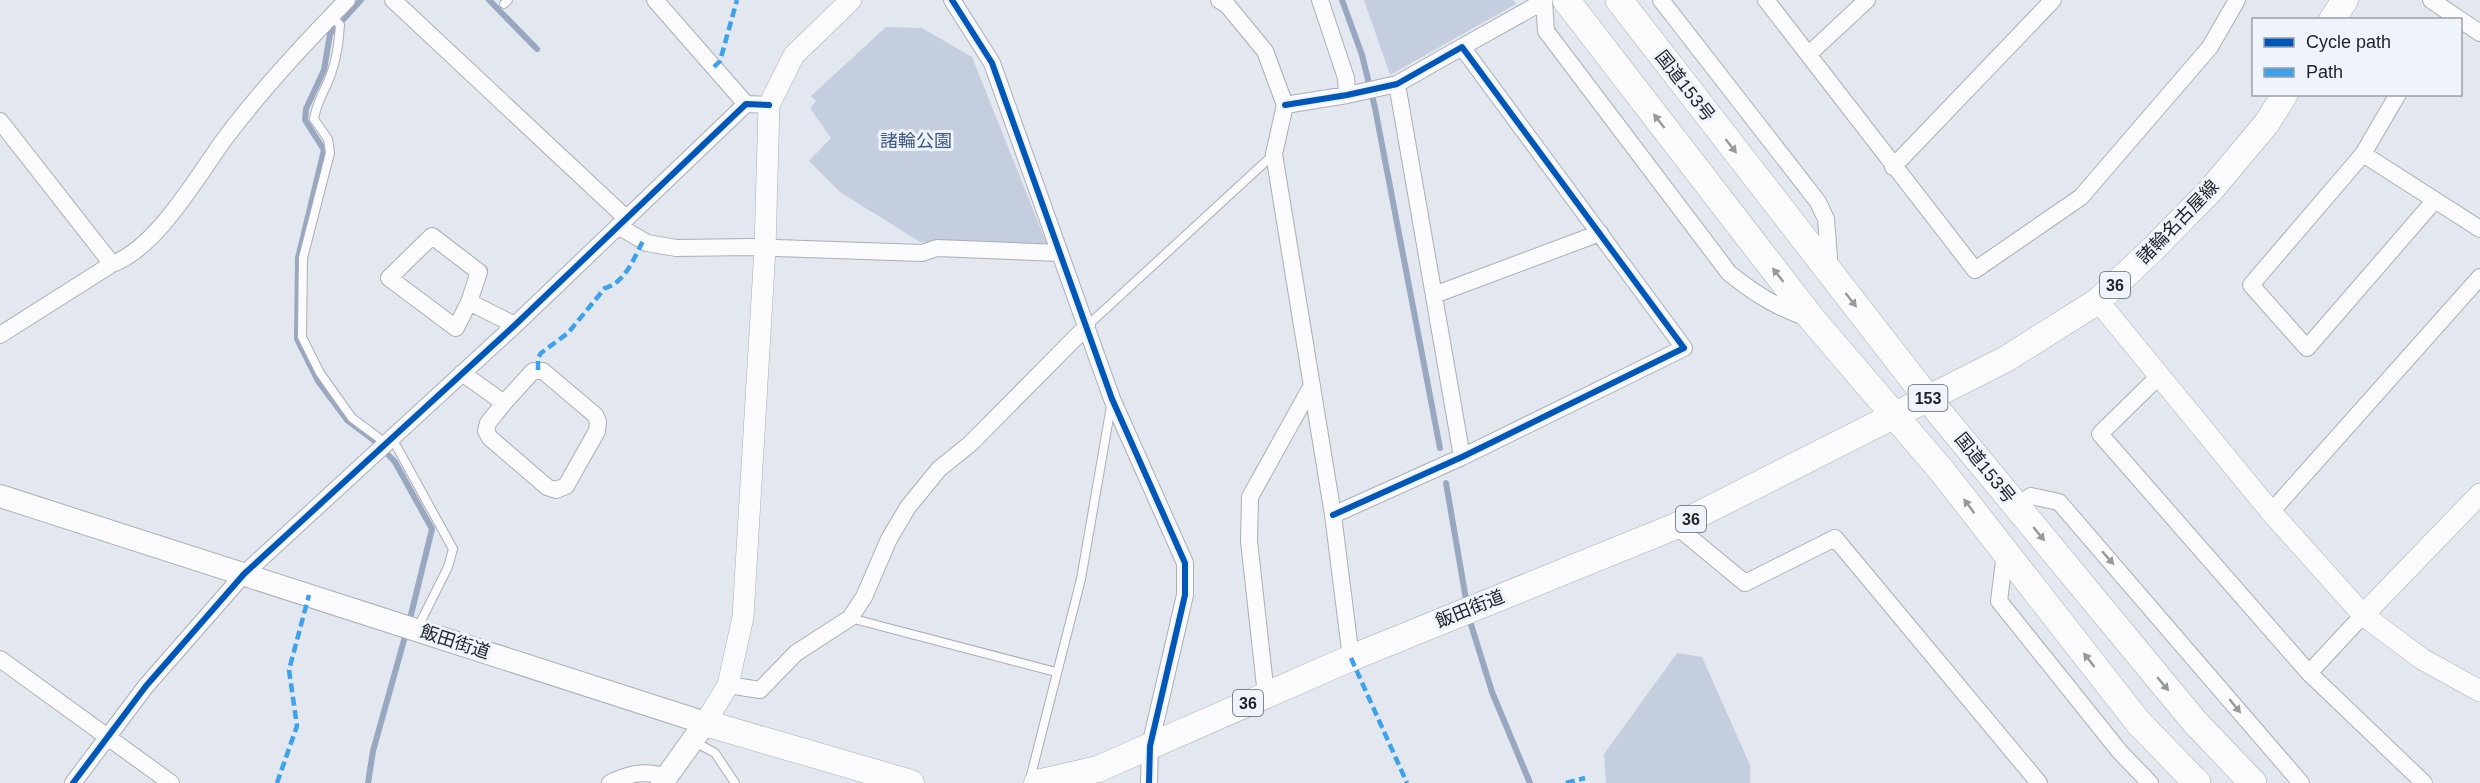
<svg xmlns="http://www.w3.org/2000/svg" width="2480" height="783" viewBox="0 0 2480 783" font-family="Arial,'Noto Sans JP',sans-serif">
	<rect width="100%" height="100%" fill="#e3e7ef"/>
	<path fill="#c5cedf" d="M1364,0H1513L1516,4L1390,75Z
		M886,27L922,28L972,57L1048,247L920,242L840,192L809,161L831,138L810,108L816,101L811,96Z
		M1677,653L1702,657L1750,765V783H1606L1604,754Z"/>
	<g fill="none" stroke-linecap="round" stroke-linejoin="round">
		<path stroke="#99a7c0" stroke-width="6" d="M361,0L330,34L324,70L306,109L305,120L324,150L298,258L297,339L318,381L347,420L375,441L395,462L432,529L409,623
			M489,0L537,49
			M1342,0L1362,55L1375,108L1440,448
			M1446,483L1467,605
			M1469,618L1492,692L1530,783
			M368,783L373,751L406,633"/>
		<g stroke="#abaeb4" stroke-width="10">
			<path id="service" d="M504,4L508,0
				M331,16L340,25C339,41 337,58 331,74C326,89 316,103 314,119L328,139L330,153L303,258L302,337L320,373L352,418L387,444
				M1087,326L1274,154
				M392,438L453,549L448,567L417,629
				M850,618L1056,672
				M695,742L715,753L735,783
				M1029,783L1081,579L1111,406"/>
		</g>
		<g stroke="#abaeb4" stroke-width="18">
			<path id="minor" d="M393,0L626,218
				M655,0L746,104
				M952,0L992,63L1112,399L1185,563V595L1150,746L1149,783
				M1219,0L1227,5L1265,51L1285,105L1274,154L1333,515L1351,658
				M1320,0L1346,78L1347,95
				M1544,0L1546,31L1729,273C1755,294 1779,309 1811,319
				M1661,0L1818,202L1826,219L1830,270
				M1766,0L1975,270L2081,197L2210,47L2237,0
				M2431,0L2480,33
				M1462,47L1544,1
				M1809,54L1867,0
				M1397,84L1462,457
				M2398,94L2363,154L2480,229
				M1285,105L1347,95L1397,84L1462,47L1684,348L1462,457L1333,515
				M0,121L112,264
				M2363,154L2251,285L2307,348L2435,200
				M1893,167L2053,0
				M618,226L647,243L676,248L751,247L922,253L937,248L1059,253
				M1434,295L1600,233
				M469,302L456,328L389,278L432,236L479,272L469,302L515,325
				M0,335L112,264C157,248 198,175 226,137C262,89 305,43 347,0
				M462,373L504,403L533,371H543L595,415L598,422L597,431L566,486L556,490L547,487L490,438L486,431L488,423L504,403
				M2159,376L2100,434L2309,673L2424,783
				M2016,506L2031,496L2059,502L2301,783
				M2271,512L2480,277
				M1676,526L1745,583L1835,538L2039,783
				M2005,553L1999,601L2120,752L2150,783
				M0,659L171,783
				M2309,673L2363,615
				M728,685L760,690L796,653L850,618L864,597L889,539L908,507L939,469L970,444L1087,326
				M1266,695L1249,541L1250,497L1310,389
				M73,783L146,686L244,574L515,325L746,104L769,105
				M610,783C630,773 645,770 667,777"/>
		</g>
		<g stroke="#abaeb4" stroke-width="22">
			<path id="tertiary" d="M2098,301L2271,512L2363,615L2422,659L2480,691
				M2363,615L2480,494
				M705,723L728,685L743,617L765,249L769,105L794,55L851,0"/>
		</g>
		<g stroke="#abaeb4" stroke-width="24">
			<path id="secondary" d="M0,496L705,723L662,783"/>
		</g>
		<g stroke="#abaeb4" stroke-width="27">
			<path id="primary" d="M2332,20L2345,0
				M705,723L911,783
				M1037,783L1098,769L1351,658L1676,526L2006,359L2098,301L2153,249L2210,191L2267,123L2285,94"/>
		</g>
		<g stroke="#abaeb4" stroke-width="28">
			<path id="trunk" d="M1566,0L1812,319L1942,471L2138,722L2197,783
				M1619,0L1929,400L2194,721L2253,783"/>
		</g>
		<use href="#service" stroke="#fbfbfd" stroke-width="8"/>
		<use href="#minor" stroke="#fbfbfd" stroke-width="16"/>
		<use href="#tertiary" stroke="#fbfbfd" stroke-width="21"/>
		<use href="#secondary" stroke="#fbfbfd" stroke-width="22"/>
		<use href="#primary" stroke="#fbfbfd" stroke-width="26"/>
		<use href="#trunk" stroke="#fbfbfd" stroke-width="27"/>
		<path stroke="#3da2eb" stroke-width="4.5" stroke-dasharray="9 4.5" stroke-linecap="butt" d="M714,67L720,61L737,0
			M538,370V358L541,353L568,333L605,288C625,283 634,258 643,241
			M1351,658L1407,783
			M277,783L297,726L289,670L309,595
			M1566,783L1585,778"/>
		<g stroke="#eef3fc" stroke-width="10">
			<path id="cycleway" d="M952,0L992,63L1112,399L1185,563V595L1150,746L1149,783
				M1285,105L1347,95L1397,84L1462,47L1684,348L1462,457L1333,515
				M73,783L146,686L244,574L515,325L746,104L769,105"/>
		</g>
		<use href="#cycleway" stroke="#0057b8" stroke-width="6"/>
	</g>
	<defs><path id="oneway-solid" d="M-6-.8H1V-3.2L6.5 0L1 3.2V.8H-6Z" transform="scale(1.5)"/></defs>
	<g fill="#98999d">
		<use href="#oneway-solid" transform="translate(1659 121) rotate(-128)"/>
		<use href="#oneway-solid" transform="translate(1731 146) rotate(52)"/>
		<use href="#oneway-solid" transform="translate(1778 275) rotate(-128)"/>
		<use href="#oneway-solid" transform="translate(1851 300) rotate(52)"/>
		<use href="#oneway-solid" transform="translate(1969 506) rotate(-127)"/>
		<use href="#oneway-solid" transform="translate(2039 534) rotate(51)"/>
		<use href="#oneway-solid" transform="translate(2108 558) rotate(49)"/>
		<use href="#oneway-solid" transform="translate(2089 660) rotate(-128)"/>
		<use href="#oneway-solid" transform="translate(2163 684) rotate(50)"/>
		<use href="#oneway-solid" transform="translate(2235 706) rotate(51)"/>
	</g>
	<g text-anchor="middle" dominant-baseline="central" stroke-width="6" stroke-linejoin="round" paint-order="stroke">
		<g fill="#eef3fc" stroke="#5c6167" stroke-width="1.5">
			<rect x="2100" y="272" width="30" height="26" rx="4.5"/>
			<rect x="1908.5" y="385" width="39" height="26" rx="4.5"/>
			<rect x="1676" y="506" width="30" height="26" rx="4.5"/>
			<rect x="1233" y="690" width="30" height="26" rx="4.5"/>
		</g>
		<g font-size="16" font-weight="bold" fill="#1e2227">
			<text x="2115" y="285">36</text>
			<text x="1928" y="398">153</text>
			<text x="1691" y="519">36</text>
			<text x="1248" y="703">36</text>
		</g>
		<g font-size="18" fill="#1e2227" stroke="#eef3fc">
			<text transform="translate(1685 86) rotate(52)">国道153号</text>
			<text transform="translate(2178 222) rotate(-46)">諸輪名古屋線</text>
			<text transform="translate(1985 468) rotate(51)">国道153号</text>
			<text transform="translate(1470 609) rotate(-22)">飯田街道</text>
			<text transform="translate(455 642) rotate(18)">飯田街道</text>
		</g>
		<g font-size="18" fill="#3c5785" stroke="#eef3fc">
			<text x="916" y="141">諸輪公園</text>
		</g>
	</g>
	<rect x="2252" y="18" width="210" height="78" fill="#eef3fc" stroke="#9b9fa7" stroke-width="1.5"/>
	<rect x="2264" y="38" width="30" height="9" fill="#0057b8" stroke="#9b9fa7" stroke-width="1.5"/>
	<text x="2306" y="48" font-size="18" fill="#1e2227">Cycle path</text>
	<rect x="2264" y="68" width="30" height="9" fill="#3da2eb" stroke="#9b9fa7" stroke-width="1.5"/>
	<text x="2306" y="78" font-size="18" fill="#1e2227">Path</text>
</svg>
